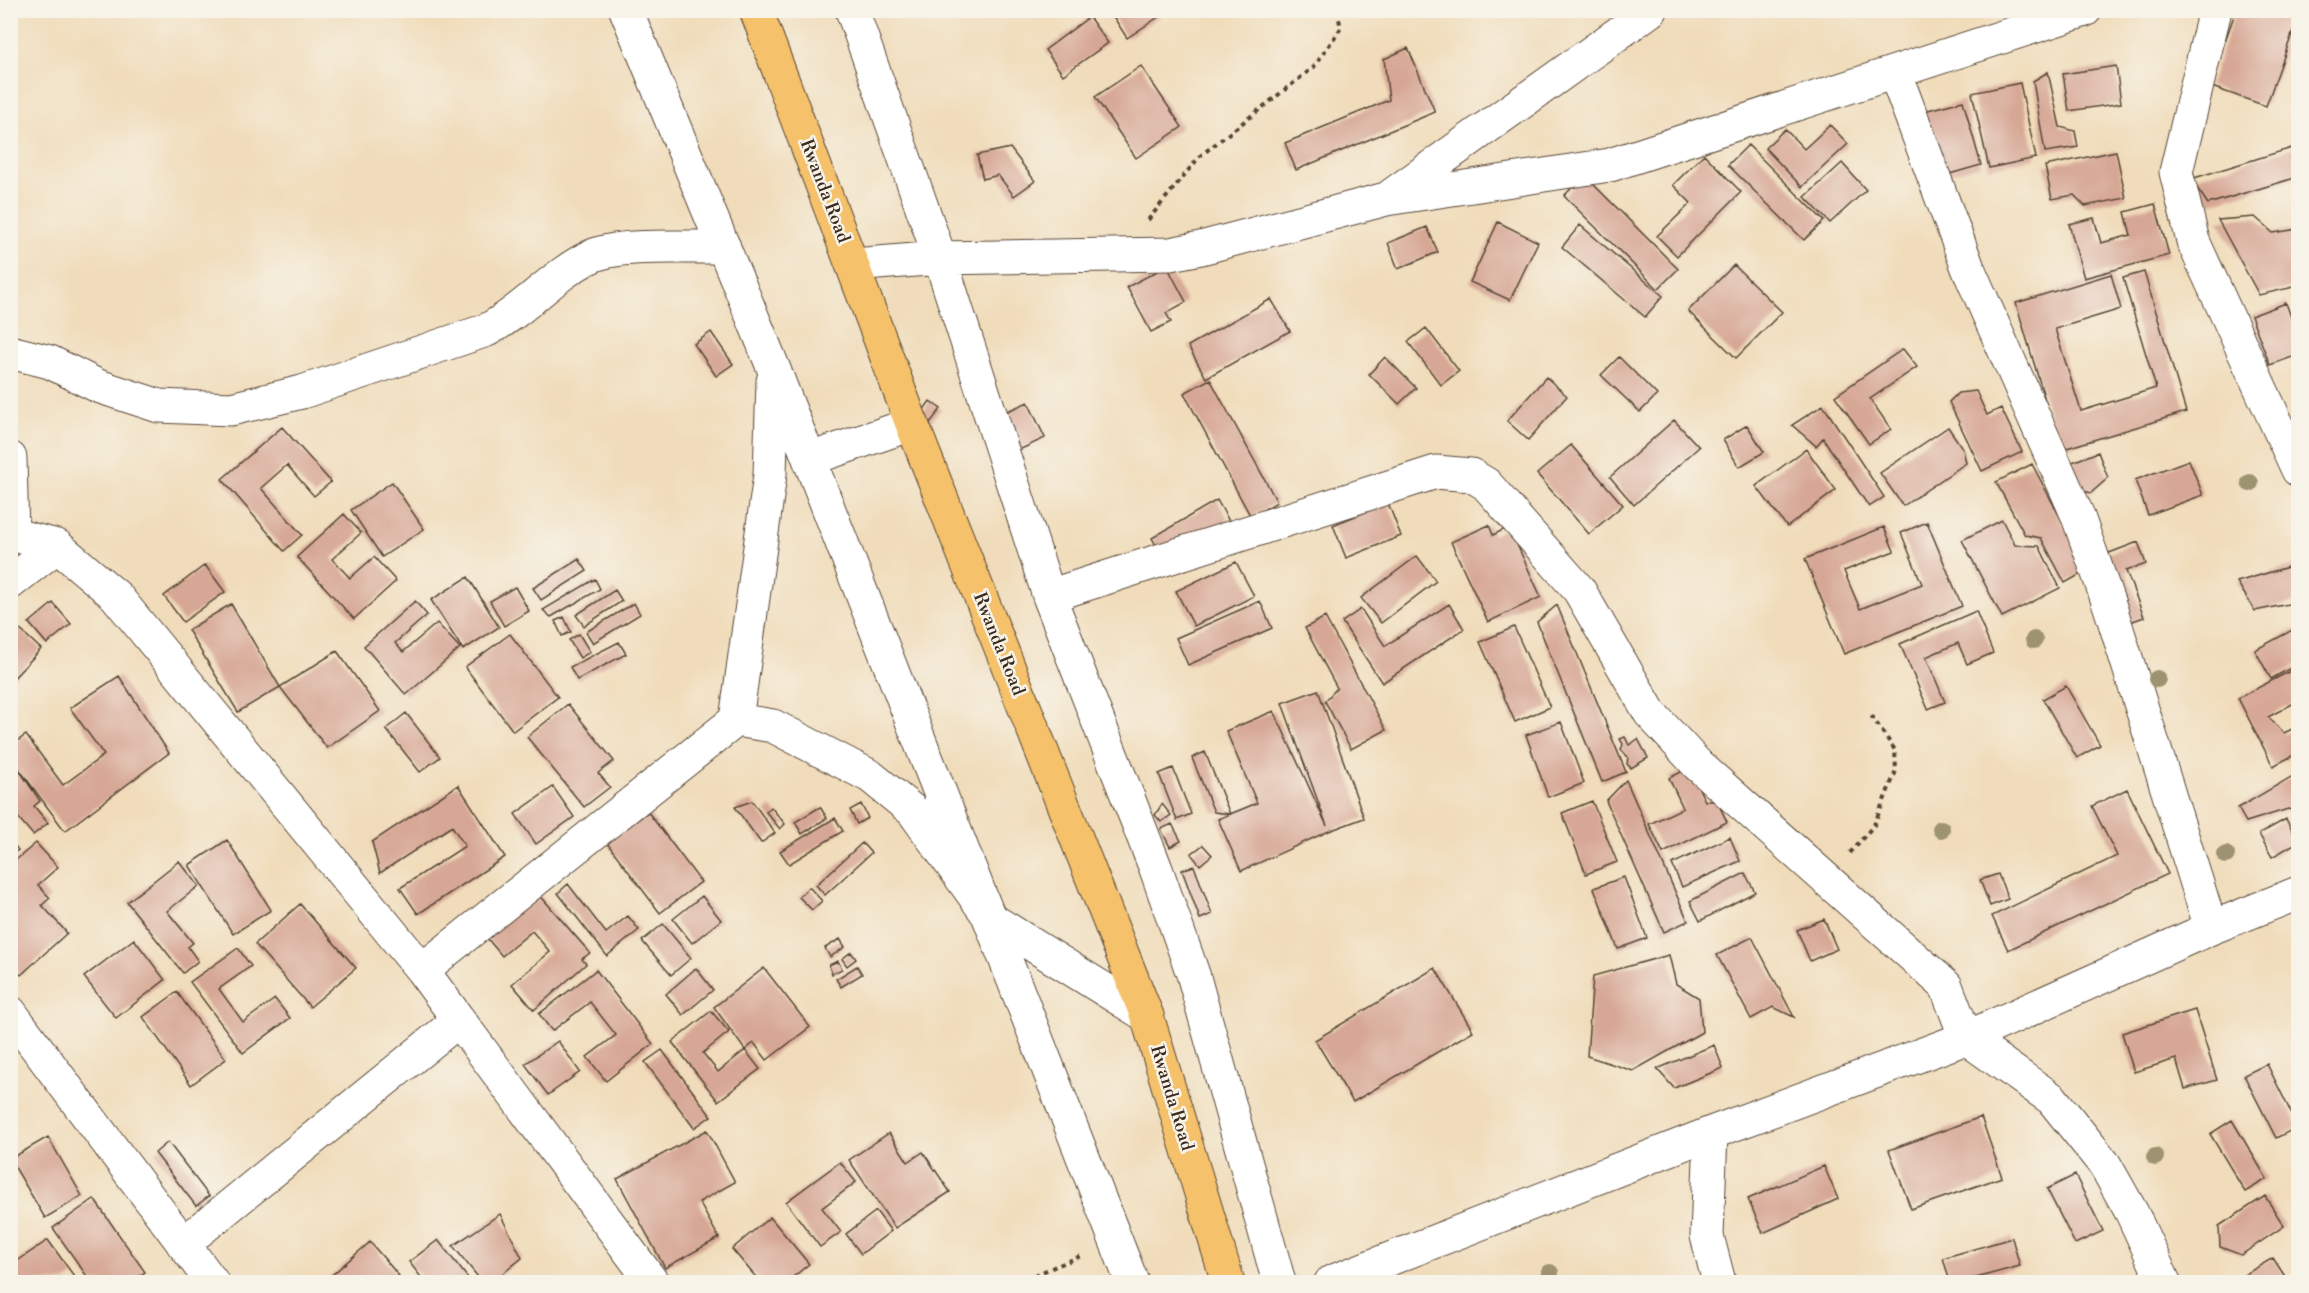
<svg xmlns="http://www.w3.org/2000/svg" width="2309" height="1293" viewBox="0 0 2309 1293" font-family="'Libre Bodoni',serif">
	<rect width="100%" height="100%" fill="#f7f3e8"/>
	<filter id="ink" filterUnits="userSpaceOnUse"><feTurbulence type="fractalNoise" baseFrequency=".0167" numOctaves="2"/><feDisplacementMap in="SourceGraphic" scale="12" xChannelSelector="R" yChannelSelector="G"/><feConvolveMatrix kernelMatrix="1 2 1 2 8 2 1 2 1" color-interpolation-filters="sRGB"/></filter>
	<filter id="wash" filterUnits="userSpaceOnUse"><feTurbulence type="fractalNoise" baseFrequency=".008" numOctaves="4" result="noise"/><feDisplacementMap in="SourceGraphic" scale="24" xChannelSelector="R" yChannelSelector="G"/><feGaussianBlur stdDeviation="1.35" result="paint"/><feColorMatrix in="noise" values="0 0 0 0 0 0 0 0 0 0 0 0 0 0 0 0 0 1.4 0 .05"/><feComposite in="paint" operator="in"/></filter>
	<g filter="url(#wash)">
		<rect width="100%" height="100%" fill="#f0dcba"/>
		<g id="blocks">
			<path fill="#d7a795" d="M1109,10H1169L1127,38Z
				M2235,13L2298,18L2266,106L2209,86Z
				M1089,17L1108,43L1063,75L1045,50Z
				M1408,48L1435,112L1296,170L1285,143L1389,100L1384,59Z
				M1141,66L1182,127L1136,158L1095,97Z
				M2116,66L2121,103L2069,111L2063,74Z
				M2048,72L2060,127L2075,131L2078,147L2045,152L2033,81Z
				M2020,83L2036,158L1989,168L1972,93Z
				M1963,101L1981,165L1939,177L1920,112Z
				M1830,125L1848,144L1802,187L1765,148L1785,129L1804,149Z
				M1748,145L1824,221L1804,240L1728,165Z
				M2298,146V177L2208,204L2191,179Z
				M1010,148L1035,181L1014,196L998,175L983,179L977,155Z
				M2116,151L2126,198L2085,206L2074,195L2052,199L2045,166Z
				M1704,154L1741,192L1677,256L1657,236L1691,203L1673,185Z
				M1842,163L1866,190L1830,223L1805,197Z
				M1584,175L1678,269L1658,289L1564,196Z
				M2155,204L2169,255L2084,278L2069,224L2094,218L2101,243L2131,235L2125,212Z
				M2255,217L2273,233L2298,229V286L2259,295L2218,220Z
				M1498,222L1538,242L1510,300L1470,282Z
				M1580,225L1663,296L1645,317L1562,247Z
				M1427,227L1438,252L1398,269L1388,243Z
				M1734,265L1782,312L1736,358L1688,311Z
				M1167,266L1186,302L1166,313L1171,322L1151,332L1127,287Z
				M2144,272L2186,412L2060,450L2016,303L2111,274L2121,309L2055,329L2081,411L2156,388L2123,278Z
				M1271,299L1290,331L1206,378L1188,346Z
				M2286,303L2298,337V355L2270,365L2251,316Z
				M1426,328L1459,371L1441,385L1408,342Z
				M711,332L733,364L716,376L694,344Z
				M1903,349L1917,367L1870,399L1891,429L1869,444L1835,396Z
				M1385,357L1416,388L1399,404L1369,374Z
				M1619,357L1657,395L1640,412L1601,375Z
				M1546,377L1567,396L1528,440L1507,421Z
				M1210,379L1277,502L1251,517L1184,393Z
				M1976,391L1987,415L2001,408L2022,452L1982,471L1949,402L1958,393Z
				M930,401L941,409L930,423L920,415Z
				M1028,402L1045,438L1006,456L989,419Z
				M1823,405L1884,497L1869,507L1823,438L1816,446L1792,425Z
				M1674,420L1699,447L1634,505L1610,477Z
				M1747,425L1764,452L1739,467L1723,440Z
				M282,427L331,482L314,496L287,465L261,488L302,535L284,551L222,479Z
				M1948,427L1963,449L1966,463L1903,506L1880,473Z
				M1571,445L1623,505L1589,534L1537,474Z
				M1806,449L1836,490L1787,527L1756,486Z
				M2098,452L2108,478L2091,493L2073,488L2065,465Z
				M2189,460L2203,495L2148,515L2135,480Z
				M2032,464L2088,570L2065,583L2041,538L2025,535L1996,482Z
				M392,482L424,529L382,557L351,510Z
				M1217,500L1230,523L1165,561L1152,538Z
				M1388,503L1401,536L1346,558L1333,525Z
				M344,514L361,533L332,559L350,578L374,557L396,581L354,619L297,557Z
				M2002,520L2015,545L2039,546L2060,588L2002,617L1962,540Z
				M1927,522L1962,606L1844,654L1805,559L1884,527L1894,551L1844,571L1860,609L1922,584L1901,533Z
				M1489,525L1493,535L1509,527L1541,597L1488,622L1451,542Z
				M2138,542L2146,564L2126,571L2144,617L2122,625L2096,558Z
				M1417,556L1436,581L1381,623L1361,598Z
				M579,559L587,571L541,600L533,588Z
				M1236,562L1254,596L1194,626L1176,591Z
				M2298,564V602L2255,611L2237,582Z
				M205,565L225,592L183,622L164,596Z
				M468,577L499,627L463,650L431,600Z
				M595,579L600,589L551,617L543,610Z
				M515,587L529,611L504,626L490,601Z
				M615,590L622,601L584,626L576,615Z
				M415,601L427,615L395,643L403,652L437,623L460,648L406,695L364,646Z
				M1260,601L1272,628L1188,665L1176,638Z
				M53,603L71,624L47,644L29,623Z
				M634,603L640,614L593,643L586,632Z
				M231,604L280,687L238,712L188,630Z
				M1449,604L1464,629L1382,683L1342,622L1361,609L1385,646Z
				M1557,605L1626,772L1602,782L1537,622Z
				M1976,611L1993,653L1967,664L1958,643L1926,657L1945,702L1928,709L1900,644Z
				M564,617L571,632L562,636L555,621Z
				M1325,617L1386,730L1351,749L1325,701L1337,688L1305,628Z
				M15,625L41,649L10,682V630Z
				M1514,627L1550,707L1515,722L1480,642Z
				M2298,627V664L2271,679L2255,650Z
				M510,634L558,697L513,731L465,667Z
				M579,634L590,652L580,658L569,640Z
				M619,642L626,654L577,680L570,667Z
				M337,651L380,711L327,748L280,687Z
				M2298,667V701L2268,717L2284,733L2298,726V753L2273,766L2238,698Z
				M119,676L169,753L65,831L16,765L40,801L34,806L48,823L33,835L10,808V746L26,735L63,785L104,755L70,708Z
				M2066,686L2100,745L2077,758L2043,699Z
				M1318,690L1364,818L1329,831L1241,871L1218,819L1257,803L1226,731L1274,711L1327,826L1282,703Z
				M568,704L614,761L598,773L610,787L584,807L527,737Z
				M406,713L440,757L420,772L386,729Z
				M1561,722L1584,783L1548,797L1526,735Z
				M1625,737L1629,745L1638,739L1648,758L1631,768L1627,764L1628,757L1621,750L1623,744L1620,739Z
				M1205,752L1230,814L1214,812L1192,758Z
				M1173,768L1191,814L1177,820L1159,774Z
				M1689,768L1705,801H1717L1727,822L1663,853L1649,824L1683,808L1669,778Z
				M2298,773V812L2288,809L2246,822L2238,808Z
				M1626,780L1688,921L1664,932L1606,801Z
				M458,785L505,857L418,914L400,888L465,846L452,826L380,873L372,842Z
				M553,787L574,817L536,844L515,814Z
				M2127,789L2168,874L2008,950L1992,916L2117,856L2092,806Z
				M752,801L775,833L761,843L735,807Z
				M1592,801L1617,862L1586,874L1562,813Z
				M861,804L868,818L857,824L850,810Z
				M1162,804L1171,815L1161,822L1155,815Z
				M771,807L785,824L780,829L766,812Z
				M820,807L827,818L802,834L795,822Z
				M648,812L701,882L660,913L607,843Z
				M835,818L843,831L789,864L780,851Z
				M2286,819L2298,842L2272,857L2259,834Z
				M1172,824L1181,841L1170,847L1161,829Z
				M1730,837L1740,861L1682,887L1672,864Z
				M10,840L18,850L10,856Z
				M227,840L271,910L233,934L189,865Z
				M36,843L58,867L38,885L50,898L42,905L67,933L21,975L10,963V865Z
				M862,843L871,853L825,895L816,885Z
				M1203,845L1212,855L1200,865L1191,854Z
				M179,861L199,886L167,911L193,943L188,947L198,961L183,973L127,902Z
				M1194,866L1212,914L1200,919L1182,870Z
				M1745,873L1755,892L1700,921L1690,901Z
				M1998,874L2008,899L1990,906L1980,880Z
				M1624,877L1647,938L1618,949L1594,888Z
				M568,884L606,933L628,916L639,930L607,956L558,893Z
				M809,887L822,901L812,910L799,897Z
				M538,893L590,953L582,959L586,964L534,1010L512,984L550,952L532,931L502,956L486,937Z
				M702,896L721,920L692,943L673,919Z
				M300,904L356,968L310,1007L255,944Z
				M1824,919L1837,949L1810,961L1797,930Z
				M663,924L691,958L671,975L642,941Z
				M1752,937L1794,1017L1773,1007L1751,1019L1717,955Z
				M134,939L165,980L116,1018L84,977Z
				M840,939L845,947L830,957L825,948Z
				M238,948L251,966L219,989L243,1022L275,999L290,1018L243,1053L190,982Z
				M851,952L856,959L847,966L842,959Z
				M1669,955L1676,984L1699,998L1702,1032L1633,1071L1587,1056L1593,976Z
				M838,961L842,969L832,974L829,965Z
				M857,966L862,974L841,987L836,979Z
				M696,968L713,990L683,1015L666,994Z
				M764,968L810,1027L767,1060L754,1043L745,1050L760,1069L718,1101L672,1042L711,1011L729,1032L703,1053L718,1072L745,1050L714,1007Z
				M1435,968L1473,1031L1353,1102L1315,1040Z
				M596,970L653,1044L606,1081L587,1057L616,1035L590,1002L552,1031L539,1014Z
				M177,992L226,1059L191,1085L143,1017Z
				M2195,1010L2217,1080L2185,1089L2176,1059L2134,1072L2122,1033Z
				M558,1041L580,1072L548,1095L525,1064Z
				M1714,1045L1723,1068L1674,1088L1657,1069Z
				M662,1050L711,1116L694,1128L645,1062Z
				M2267,1064L2298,1127L2276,1138L2244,1075Z
				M1981,1117L2002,1177L1911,1209L1889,1150Z
				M2232,1120L2267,1179L2245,1192L2210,1134Z
				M707,1130L735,1182L699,1202L719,1238L665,1268L617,1179Z
				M889,1133L908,1162L923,1152L950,1192L895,1228L849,1160Z
				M48,1137L82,1196L45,1218L10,1159Z
				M168,1142L209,1196L196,1206L155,1153Z
				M840,1162L856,1182L822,1208L841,1232L820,1247L786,1202Z
				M1824,1166L1838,1199L1763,1233L1748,1199Z
				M2075,1175L2103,1231L2075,1244L2047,1189Z
				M2265,1196L2284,1226L2241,1255L2220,1247L2219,1226Z
				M94,1199L145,1272L130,1282H91L53,1228Z
				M876,1211L891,1231L861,1254L846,1234Z
				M500,1214L522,1258L492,1282H482L453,1246Z
				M770,1217L809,1264L787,1282H760L732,1249Z
				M2012,1238L2020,1266L1961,1282H1950L1943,1258Z
				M48,1240L74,1276L65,1282H10V1266Z
				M438,1240L471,1282H425L409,1262Z
				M370,1242L399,1276L391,1282H328L326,1280Z
				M2273,1258L2288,1281L2286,1282H2232Z"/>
		</g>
	</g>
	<g filter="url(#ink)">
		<use href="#blocks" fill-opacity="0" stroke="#564535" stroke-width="1.5"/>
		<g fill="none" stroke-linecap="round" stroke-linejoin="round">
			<g stroke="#564535" stroke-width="35">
				<path id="minor" d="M626,10L773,367L1132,1282
					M852,10L940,258L1049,596L1156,869L1193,974L1279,1282
					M2215,10L2176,172L2193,241L2298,470
					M1895,73L1968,268L2077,514L2110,607L2211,928
					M1392,195L1651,10
					M853,265L940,258L1170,254L1201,248L1386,199L1610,165L2085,10
					M10,352L50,362L98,386L159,406L231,409L302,392L487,330C525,310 553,274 592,256C620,243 690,248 724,247
					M10,458L12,535
					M810,459L912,424
					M10,534L57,546L116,596L422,970L652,1282
					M10,583L57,546
					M1049,596L1436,472L1471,475L1486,484L1579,590L1650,713L1698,765L1946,986L1966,1038L2052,1099L2105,1165L2132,1213L2164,1282
					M736,720L773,726L870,776L913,811L991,919L1147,1016
					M422,970L736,720L770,475L773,381
					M10,1012L212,1282
					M1711,1133L1707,1236L1719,1282
					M183,1244L459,1020
					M1331,1282L1711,1133L1966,1038L2211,928L2298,893"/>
			</g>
			<g stroke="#564535" stroke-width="35">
				<path id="highway" d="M756,10L912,424L1147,1016L1228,1282"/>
			</g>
			<path stroke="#564535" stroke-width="4" stroke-dasharray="4.5 4.5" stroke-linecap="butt" d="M1148,220L1200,156L1314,67L1341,28L1337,10
				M1850,853L1874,825L1896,771L1895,750L1870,714
				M1018,1282L1083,1255"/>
			<use href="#minor" stroke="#fff" stroke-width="33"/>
			<use href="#highway" stroke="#f5c16b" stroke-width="33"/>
		</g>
		<g fill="#9e9370">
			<circle cx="2250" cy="483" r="9"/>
			<circle cx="2034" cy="640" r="9"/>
			<circle cx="2157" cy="679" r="9"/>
			<circle cx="1941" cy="829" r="9"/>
			<circle cx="2226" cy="855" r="9"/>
			<circle cx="2155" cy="1157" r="9"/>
			<circle cx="1550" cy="1273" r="9"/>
		</g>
	</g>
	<g text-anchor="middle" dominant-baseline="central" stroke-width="5" stroke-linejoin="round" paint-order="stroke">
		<g font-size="18" fill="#3b2a1e" stroke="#f7f3e8">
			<text transform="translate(825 191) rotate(69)">Rwanda Road</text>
			<text transform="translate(999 644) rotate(68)">Rwanda Road</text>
			<text transform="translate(1172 1098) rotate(73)">Rwanda Road</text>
		</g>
	</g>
	<rect width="2309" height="1293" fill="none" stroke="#f7f3e8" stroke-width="36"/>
</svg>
